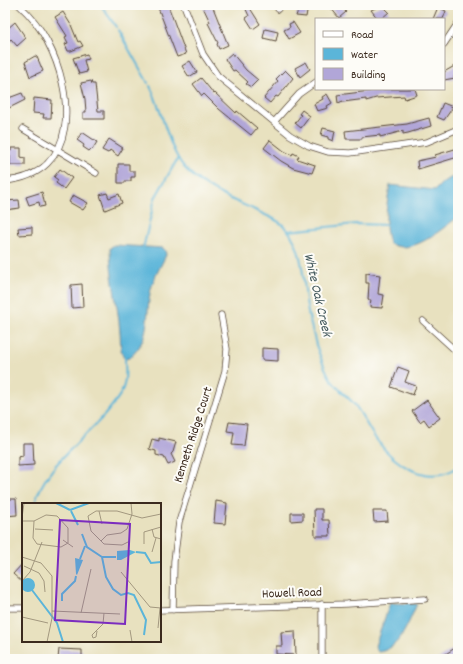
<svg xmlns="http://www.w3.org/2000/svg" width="463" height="664" viewBox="0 0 463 664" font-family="Dekko,sans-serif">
	<rect width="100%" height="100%" fill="#fdfcf7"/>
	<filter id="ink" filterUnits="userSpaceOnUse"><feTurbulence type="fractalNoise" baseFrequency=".025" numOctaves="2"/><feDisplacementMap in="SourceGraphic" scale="8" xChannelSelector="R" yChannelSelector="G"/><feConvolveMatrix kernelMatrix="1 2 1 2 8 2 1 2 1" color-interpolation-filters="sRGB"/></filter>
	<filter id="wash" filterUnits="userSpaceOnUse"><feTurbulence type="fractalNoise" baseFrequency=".012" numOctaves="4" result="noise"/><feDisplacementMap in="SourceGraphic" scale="16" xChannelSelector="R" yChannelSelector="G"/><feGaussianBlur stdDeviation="0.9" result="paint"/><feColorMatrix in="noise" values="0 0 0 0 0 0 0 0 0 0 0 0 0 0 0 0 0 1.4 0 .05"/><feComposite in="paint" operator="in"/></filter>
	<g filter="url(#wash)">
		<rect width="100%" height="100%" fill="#e8e1bf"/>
		<path fill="#5bb5d9" stroke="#4b707c" d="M458,174V217C440,230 412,257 389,243C383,223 387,205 390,185L435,190L443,182Z
			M114,245L163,248L165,250L166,255C161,266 154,277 151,289C145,313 152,340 129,358L125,359C119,353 121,340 120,332C118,304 110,277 110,248Z
			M390,603L417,604C409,621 400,650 378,652L375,646Z"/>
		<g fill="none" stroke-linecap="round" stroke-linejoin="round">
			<path stroke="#5bb5d9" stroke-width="2" d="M101,5L116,27
				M118,30L148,83
				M150,86C162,109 168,148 184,167C201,187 230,199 253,209C264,215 279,219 287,229C304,251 303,280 307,307C309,319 313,332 316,345C320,356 325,371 332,381C339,390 348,397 355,405C363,416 368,428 376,439C395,465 427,487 458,467
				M288,231L356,224L387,225
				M143,249L155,198L178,158
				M35,504C42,468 85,439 108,411C113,404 119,398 122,391C127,379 125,369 125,357"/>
		</g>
		<g id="blocks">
			<path fill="#b1a6d8" d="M157,5H167L169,8L186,54L177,57Z
				M202,5H212L228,45L219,49L217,44L218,43L208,23L210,22Z
				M244,5H248L260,24L253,29L246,18L249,16Z
				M300,5H308L306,17L296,16Z
				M333,5H340L346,12L339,18L330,7Z
				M382,5L389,12L381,19H378L371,10Z
				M438,7L446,11L443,19H433Z
				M63,12L71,25L78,42L80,41L83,46L71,51H68L65,44L68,43L65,37L67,36L55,17Z
				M15,22L26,38L17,46L11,39L7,43L5,40V31Z
				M293,22L300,33L289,39L284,30L290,27L289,24Z
				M265,29L278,32L276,41L263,38Z
				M232,53L246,70L258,80L251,87L246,84L248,82L235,70L233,71L225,59Z
				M87,54L89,59L84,60L87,72L79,74L73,58Z
				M35,56L37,57L43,71L30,77L25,62Z
				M190,61L197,72L189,77L182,66Z
				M306,62L310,69L300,77L295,68Z
				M458,64V74L454,76L455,78L444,80V72Z
				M285,70L293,78L278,97L276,96L270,103L264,98L278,81L276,79Z
				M201,78L214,94L215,93L236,113L237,111L257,128L251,135L219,109L204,94L202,96L193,84Z
				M91,81L92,84H95L98,111H104V119H83V112H86L85,99L81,83Z
				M370,89H415L417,95L405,99L404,96L376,98L366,101V99L343,102V101L338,103L337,95L370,91Z
				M22,93L25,100L9,108L6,99Z
				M327,94L332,103L327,106L328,108L317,111L314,104L323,99L322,97Z
				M34,98L52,100L51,118H43L44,114L33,113Z
				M443,103L453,107L444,120L437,117Z
				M302,110L310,116L301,128L295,123L301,115L299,114Z
				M429,118L431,126L408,133L403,134V131L380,137V135L362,137V139H346L345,131L407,124Z
				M323,128L335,131L333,141L328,139V137L321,135Z
				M82,132L97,142L92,150L91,149L89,151L83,147L84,145L77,140Z
				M109,139L123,148L118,156L110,150L108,153L102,150Z
				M270,140L284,151L292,155L293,153L299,156L297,159L315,165L312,173L293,168L281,161L264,148Z
				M11,148H21V157L25,158V165H10V156H5V151H11Z
				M458,148V157L418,169L417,161L436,157L435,155Z
				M118,164H129V171H135V177H131V181H125V183H118Z
				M60,169L72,178L64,189L56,183L58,180L54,177Z
				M42,192L45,206L40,207L39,202L29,205L26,197Z
				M107,193L109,198L119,194L122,203L105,210L100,195Z
				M73,195L88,203L83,210L69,202Z
				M19,200L20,208L5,210V201Z
				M32,227V234L19,235L18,228Z
				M366,273L380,275L378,294L384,295L382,308L370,307L371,300H368L369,283H366Z
				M82,284L83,307L72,308L71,285Z
				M262,348L278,349V361L262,360Z
				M398,367L409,371L405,382L416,386L413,395L391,387Z
				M427,400L440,418L429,426L424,419L420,422L412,411Z
				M229,422L247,424L244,446L232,445L234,432L227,431Z
				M159,438L176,442L173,452L171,454L175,462L168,465L164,457L156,455V451L149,449L152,439L159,441Z
				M23,443H33L34,465L18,466V457L23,456Z
				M5,499H16L17,515L5,516Z
				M216,501L227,503L225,524L214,523Z
				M314,509H322V520H329L330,536H315Z
				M373,511H387L388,521L374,522Z
				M291,513H303V520L291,521Z
				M23,563V583L13,574Z
				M295,631L296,655L276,654V646H282L281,632Z
				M458,646V659H438Z
				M59,649L82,650V659H58Z"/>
		</g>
	</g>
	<g filter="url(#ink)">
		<use href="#blocks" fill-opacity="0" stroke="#554536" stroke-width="1"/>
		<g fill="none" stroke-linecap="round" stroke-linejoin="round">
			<g stroke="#554536" stroke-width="7">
				<path id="street" d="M184,5L203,54L218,76L290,135L309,146L328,152L350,153L427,142L458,129
					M276,5L278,9
					M444,44L458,23
					M274,122L299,94L316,82
					M23,129L96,173
					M5,181C81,174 74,92 47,41C40,27 30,15 19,5
					M423,321L458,353
					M322,604V659
					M5,608H23
					M160,610L347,604L425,599
					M173,610L174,561L179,522L225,371L227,349L221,315"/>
			</g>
			<use href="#street" stroke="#fff" stroke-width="5.5"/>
		</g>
	</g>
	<g text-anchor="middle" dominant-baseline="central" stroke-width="4" stroke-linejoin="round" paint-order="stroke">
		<g font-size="13" fill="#3b2a1e" stroke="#fdfcf7">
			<text transform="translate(194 435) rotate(-72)">Kenneth Ridge Court</text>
			<text transform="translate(292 594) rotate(-2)">Howell Road</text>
		</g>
		<g font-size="14" font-style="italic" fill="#465b5f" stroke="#fdfcf7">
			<text transform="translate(317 295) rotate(77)">White Oak Creek</text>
		</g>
	</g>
	<g transform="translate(22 503)">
		<rect width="139" height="139" fill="#e8e1bf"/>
		<path d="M108,47L114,49L99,57H95V48ZM53,55L61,57L55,72L54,71ZM-1 82a7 7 0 1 1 14 0a7 7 0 1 1-14 0Z" fill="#5bb5d9"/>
		<path fill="none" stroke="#5bb5d9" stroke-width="2" d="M34,0L48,7M48,7L67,0M49,8L56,22M60,31L65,44L80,54L84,74L91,86L99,92L106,90L112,92L124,117L122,132M114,49L123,50L129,60L139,59M80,54H94M58,56L63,43M10,87L35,120L41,139M40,98V91L53,78L54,73"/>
		<path fill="none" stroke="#a3987f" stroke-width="1" d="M77,8L80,21M0,15L2,0M0,18H12L24,12L35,13L46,25V40L39,44L15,41L11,35L12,18M13,26L31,27M130,26L132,34L139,36M41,37L51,44M79,38L85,32L99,30L105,26L110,11L109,0M108,38L100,42L82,41L69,28L66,13L74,8H95L120,15L139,11M122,41V29L139,24M130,49L134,35M0,54L19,60L30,73V115L25,139M2,63L17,70L22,78L23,89M99,69L128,104L139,105M0,78L8,69L20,39M30,108L98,111M59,110L69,66M0,114L26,120M136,125L138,105M108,127L110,139M75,128L74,134L71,135L70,132L81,121L82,110"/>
		<path fill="#7b2cbf" fill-opacity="0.15" stroke="#7b2cbf" stroke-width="2" d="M38,17L108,21L103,121L33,117Z"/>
		<rect width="139" height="139" fill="none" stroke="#3b2a1e" stroke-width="2"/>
	</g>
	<rect width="463" height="664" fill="none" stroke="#fdfcf7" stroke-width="20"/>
	<rect x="315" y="18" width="130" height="72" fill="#fdfcf7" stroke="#afa8a0"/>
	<rect x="323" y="31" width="20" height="6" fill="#ffffff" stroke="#afa8a0"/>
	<text x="351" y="38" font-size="12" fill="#3b2a1e">Road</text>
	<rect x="323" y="48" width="20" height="12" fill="#5bb5d9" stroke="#afa8a0"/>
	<text x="351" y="58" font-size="12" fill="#3b2a1e">Water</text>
	<rect x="323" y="68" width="20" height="12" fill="#b1a6d8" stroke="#afa8a0"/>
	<text x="351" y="78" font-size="12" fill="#3b2a1e">Building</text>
</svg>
